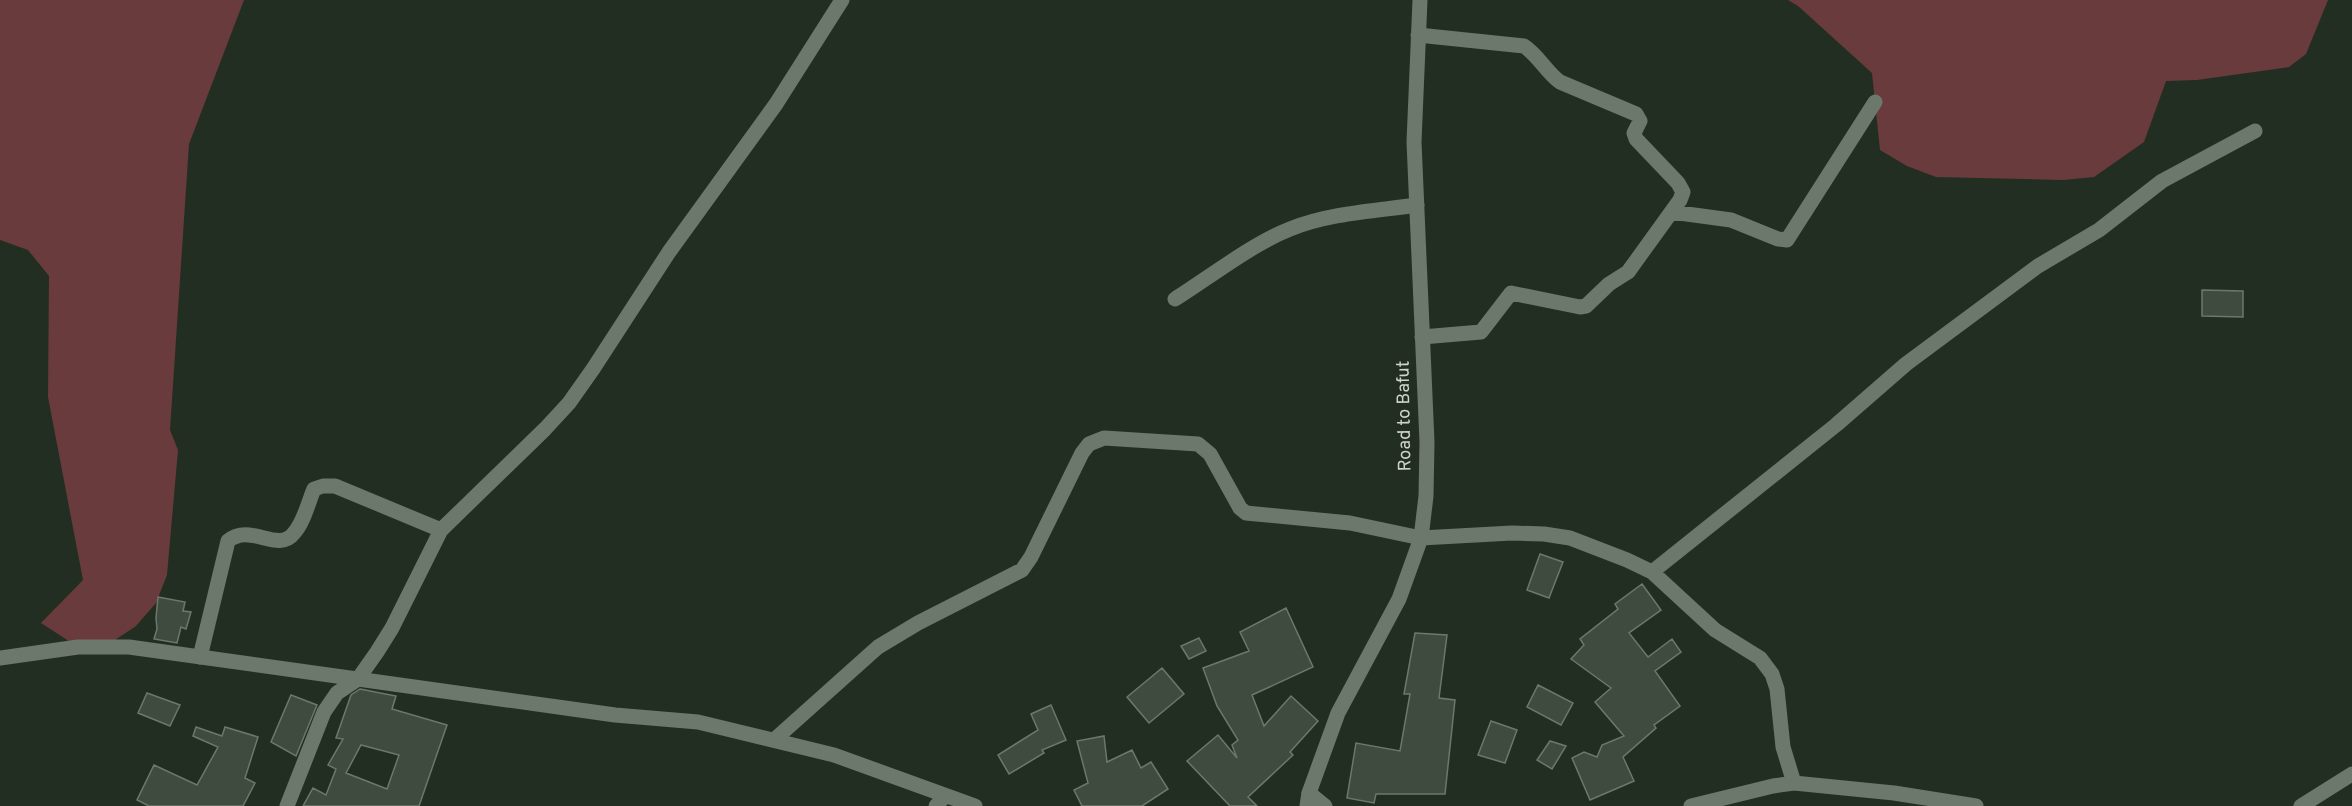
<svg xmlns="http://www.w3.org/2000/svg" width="2352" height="806" viewBox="0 0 2352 806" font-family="Overpass,sans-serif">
	<rect width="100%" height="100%" fill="#232e23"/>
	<path fill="#693b3d" d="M0,0H244L189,144L170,430L178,450L167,575L156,603L136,626L106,646L78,647L41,623L83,580L48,397L49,276L28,250L0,240Z
		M1788,0H2328L2306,54L2289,67L2197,80L2166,81L2144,142L2094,177L2063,180L1936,177L1907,166L1880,150L1872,73L1798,6Z"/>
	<path fill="#404b40" stroke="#6c786c" stroke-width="1.5" fill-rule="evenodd" d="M2202,290L2243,291V317L2202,316Z
		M1540,554L1563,562L1549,598L1527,590Z
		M1642,584L1661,610L1629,633L1648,657L1672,639L1681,652L1655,671L1680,706L1654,725L1656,728L1623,757L1634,781L1590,800L1572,758L1584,752L1597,757L1602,745L1624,736L1595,702L1611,688L1571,659L1584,645L1580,639L1618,609L1615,604Z
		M158,597L185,602L183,611L191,612L186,629L181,627L177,643L154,639L157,629L156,618Z
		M1286,608L1313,667L1252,695L1264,726L1291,696L1318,721L1290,752L1293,755L1248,797L1257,806H1230L1187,761L1218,735L1237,758L1232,745L1238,740L1217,706L1203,668L1249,651L1240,632Z
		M1415,633L1447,635L1439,698L1455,700L1445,794H1376L1374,803L1347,798L1356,743L1400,751L1410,694H1404Z
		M1199,638L1206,651L1189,659L1181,646Z
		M1162,668L1184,694L1149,723L1127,697Z
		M1538,685L1573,703L1561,725L1527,707Z
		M360,689L396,696L392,709L447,725L419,806H303L313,788L326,795L336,769L328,765L343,739L336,738L351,695ZM361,745L399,755L387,789L346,773Z
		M147,693L180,705L170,726L138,713Z
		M291,695L317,705L296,756L271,742Z
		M1051,705L1066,740L1042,750L1044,753L1009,774L998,755L1038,730L1031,714Z
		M1491,721L1517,730L1505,763L1478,755Z
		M196,727L222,736L225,727L258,737L245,778L255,783L243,806H149L137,800L154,765L197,785L218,747L193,736Z
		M1104,736L1107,762L1132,750L1141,768L1151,762L1168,789L1142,806H1082L1074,790L1088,783L1077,741Z
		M1550,741L1566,746L1552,769L1537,760Z"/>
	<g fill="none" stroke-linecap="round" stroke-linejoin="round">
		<path stroke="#6c786c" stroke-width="15" d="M1418,35L1524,46C1539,56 1546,72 1560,82L1636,114L1640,121L1634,133L1636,139L1678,183L1683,192L1680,200L1628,272L1609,284L1586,306L1580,307L1511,293L1481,332L1422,337
			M1672,212L1731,220L1778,239L1787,240L1875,102
			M1175,299C1210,277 1252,244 1290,229C1330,213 1375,211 1417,205
			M1652,572L1836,425L1906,364L2038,266L2099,230L2162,181L2255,131
			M200,657L228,541C250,522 278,554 294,533C304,522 308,503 314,489L323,486H335L441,530
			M774,740L878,647L918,623L1022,570L1031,557L1082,453L1089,444L1104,438L1198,444L1210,454L1240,508L1246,513L1350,523L1421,538L1512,533L1544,534L1570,538L1627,560L1652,572L1715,630L1760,658L1772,674L1777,689L1783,747L1794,783
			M1309,793L1325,806
			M287,806L324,712L337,693L358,679L377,652L392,628L441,530L545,429L569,403L593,369L669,252L776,104L842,0
			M936,806L945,796
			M1691,806L1773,786L1794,783L1894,793L1976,806
			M2301,806L2352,774"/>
		<path stroke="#6c786c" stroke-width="15" d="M0,658L78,647H129L615,715L698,722L834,755L975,806
			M1307,806L1309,793L1338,713L1399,599L1421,538L1426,496L1427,442L1414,142L1420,0"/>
	</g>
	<g text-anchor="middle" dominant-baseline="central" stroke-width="6" stroke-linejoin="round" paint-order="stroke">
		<g font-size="18" fill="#cdd3cd" stroke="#232e23">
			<text transform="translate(1405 416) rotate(-91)">Road to Bafut</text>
		</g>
	</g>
</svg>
